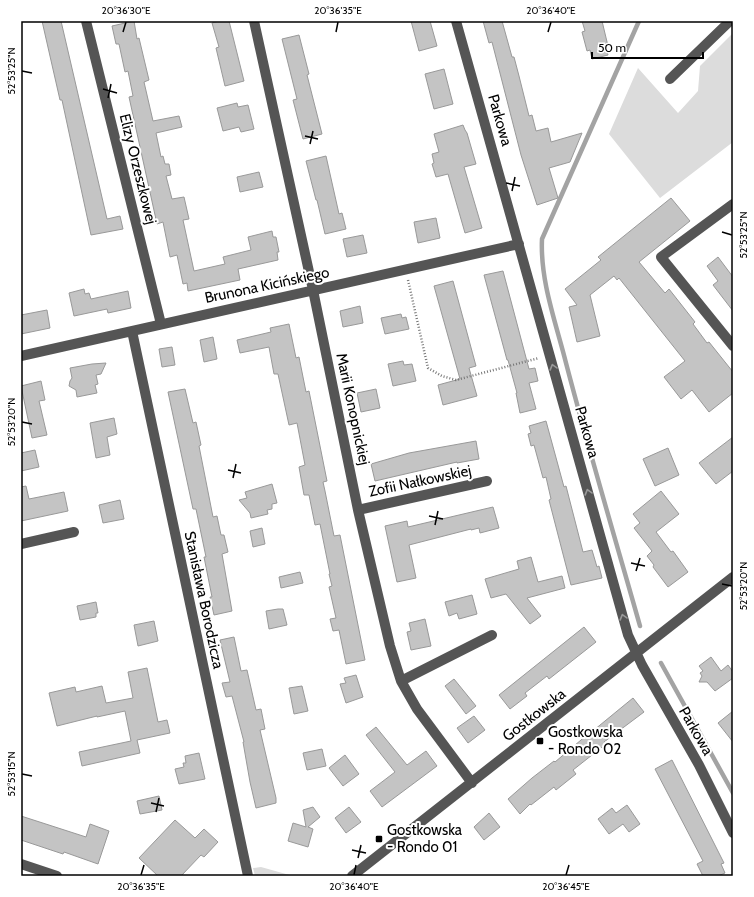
<svg xmlns="http://www.w3.org/2000/svg" width="754" height="897" viewBox="0 0 754 897" font-family="Cabin,sans-serif">
	<rect width="100%" height="100%" fill="#fff"/>
	<path fill="#dcdcdc" d="M733,33V142L660,198L609,134L638,68L678,113L698,91L700,66Z
		M261,867L293,876H255L253,868Z"/>
	<g fill="none" stroke-linecap="round" stroke-linejoin="round">
		<path stroke="#a3a3a3" stroke-width="4.5" d="M639,21L542,239C540,281 556,323 566,363C589,451 615,538 640,626
			M661,663L733,793"/>
	</g>
	<path fill="#c4c4c4" stroke="#999" d="M42,21H61L107,219L120,216L123,229L91,235L62,100H60Z
		M134,21L137,39L139,38L149,80L144,82L153,121L179,116L182,127L156,133L161,157L163,156L165,164H169L171,175L166,176L172,199L184,197L189,219L183,220L194,271L225,264L223,257L251,250L248,237L272,231L273,237H276L279,252H277L278,260L238,269L240,280L188,291L187,283L183,284L177,255L170,257L163,222L157,224L129,97L133,96L128,71L125,72L119,44H116L112,26Z
		M219,21H229L244,81L225,86L216,48L219,47L212,23Z
		M411,21H430L437,46L419,51Z
		M483,21H502L512,57H514L519,76L529,116L532,115L536,131L548,128L551,142L582,133L570,162L549,168L558,198L537,205L521,155L492,42L489,43Z
		M582,21H602L608,46H606L608,55L592,59L590,50L587,51L582,32L585,31Z
		M299,35L309,74L307,75L322,134L303,139L293,100L297,99L282,39Z
		M444,69L453,104L434,109L425,74Z
		M237,103L238,107L248,105L254,129L241,132L239,127L223,131L217,108Z
		M463,125L465,130L467,133L476,164L464,167L482,228L465,233L448,174L436,177L432,164L434,163L432,154L439,152L434,134Z
		M326,156L339,214L342,213L346,229L325,234L317,200H316L306,161Z
		M259,172L263,187L240,192L237,177Z
		M671,198L690,221L639,262L665,293L669,289L695,322L693,324L707,343L709,342L733,372V393L709,412L692,390L681,399L664,377L685,361L619,278L617,280L614,276L590,295L600,336L577,342L569,307L577,305L565,289L601,260L598,257Z
		M436,218L440,238L418,243L414,222Z
		M363,235L367,253L347,257L343,239Z
		M718,257L733,277V311L713,285L718,281L707,266Z
		M503,271L529,369L535,368L538,381L529,383L536,409L520,413L516,393H517L508,360H507L484,275Z
		M453,281L476,366L469,368L477,396L443,405L438,385L460,379L434,286Z
		M84,289L85,294L89,293L91,299L128,291L131,308L108,313L107,309L74,316L69,293Z
		M360,306L363,323L343,327L340,311Z
		M47,310L50,328L21,334V315Z
		M401,314L402,318L406,317L409,329L385,334L381,318Z
		M289,324L296,358L299,357L306,392L309,391L327,481L323,482L325,491L334,536L340,535L365,660L346,664L339,630L333,631L330,619L336,618L329,587L332,586L329,574H330L320,524L315,525L309,495H304L299,467L305,465L297,423L289,425L278,374H274L269,347L240,353L237,340L271,332L270,328Z
		M213,337L217,359L204,362L200,340Z
		M172,347L175,365L162,367L159,349Z
		M403,361L404,365L412,364L416,381L393,386L388,364Z
		M106,363L101,374L96,375L98,384L95,385L97,393L77,397L76,390L69,386L70,381L72,378L70,368L92,364Z
		M41,381L45,400L39,401L47,435L32,438L21,386Z
		M185,389L193,423L196,422L201,445L199,446L213,517L217,516L221,535H224L228,552L222,554L232,611L214,615L210,597H212L204,557H206L196,509H193L168,392Z
		M376,389L380,408L361,412L357,393Z
		M114,418L117,434L107,437L110,455L96,458L90,423Z
		M546,421L564,487L566,486L583,552L592,550L597,567L599,566L602,578L571,585L549,500L551,499L546,477L543,478L534,445L531,446L528,434L531,433L529,426Z
		M733,437V471L716,484L699,463Z
		M476,441L479,459L457,463V462L375,481L371,464L409,453Z
		M668,448L679,475L655,486L643,459Z
		M35,450L39,467L21,471V453Z
		M272,484L277,503L272,504V509L267,510L268,514L251,518L250,513L239,500L247,498L245,492Z
		M26,486L29,499L64,492L68,511L21,521V487Z
		M661,491L679,514L656,532L671,552L673,551L688,572L668,587L653,567L654,565L647,556L652,551L634,528L640,523L633,514Z
		M120,500L124,519L103,523L99,505Z
		M493,507L499,528L480,533L479,528L471,530V529L409,545L416,578L397,582L385,526L407,521L408,527Z
		M262,528L265,544L253,547L250,531Z
		M531,557L538,582L562,576L565,588L527,598L541,616L530,624L506,594L491,598L485,579L519,569L517,561Z
		M300,572L303,583L281,588L279,577Z
		M472,595L477,614L459,619L457,613L449,616L445,602Z
		M96,602L98,613H96V617L80,620L77,606Z
		M278,609H283L287,625L269,629L266,611Z
		M425,619L431,646L411,650L407,632L411,631L409,623Z
		M154,621L158,641L138,646L134,625Z
		M584,627L596,642L549,679L547,676L525,693L527,696L510,709L499,695Z
		M234,637L241,671L247,670L256,710L261,709L265,729L260,730L276,798V803L256,808L250,782L243,742H244L232,696L226,697L222,683L230,682L220,640Z
		M711,657L721,671L728,665L733,672V678L715,691L707,682H699L702,676L700,673L703,671L699,666Z
		M147,668L158,722L167,720L170,733L137,740L140,753L82,766L79,752L131,741L125,711L97,717V716L57,726L49,693L75,687L76,692L102,686L106,703L133,698L128,672Z
		M356,675L363,697L346,703L340,684L346,683L344,678Z
		M454,679L476,706L466,714L445,686Z
		M302,686L308,711L294,714L289,688Z
		M633,698L644,712L604,742L606,744L573,770L576,774L556,790L554,787L531,805L530,804L520,814L508,799L532,778L554,761L555,762L594,729V730Z
		M733,711V742L718,723Z
		M474,716L485,730L468,743L457,728Z
		M376,727L407,765L426,751L437,766L382,807L370,791L395,772L366,735Z
		M322,749L326,766L307,770L303,753Z
		M199,753L205,779L179,784L175,769L184,767L183,763H186L185,756Z
		M345,755L359,774L343,786L329,768Z
		M672,760L724,863L721,864L725,873L718,876H703L697,864L703,861L655,769Z
		M159,796L162,810L140,814L137,801Z
		M627,805L640,824L629,832L623,824L609,834L598,819L612,808L616,813Z
		M313,807L320,817L308,827L313,829L308,847L288,841L293,823L306,827L303,810Z
		M349,807L361,822L346,833L335,818Z
		M489,813L500,827L484,840L474,827Z
		M21,816L86,837L90,824L109,831L98,864L64,852L63,854L21,840Z
		M175,820L195,838L204,829L218,842L204,857L201,855L181,876H158L139,858Z"/>
	<g fill="none" stroke-linecap="round" stroke-linejoin="round">
		<path stroke="#777" stroke-width="2.5" stroke-dasharray="1 2" stroke-linecap="butt" d="M408,280L428,368L442,376L456,380L539,358"/>
		<path stroke="#555" stroke-width="10" d="M86,21L161,324
			M254,21L313,290L358,510L390,646L401,681L417,709L472,783
			M456,21L628,635L642,665L699,765L733,833
			M670,79L730,21
			M733,204L661,257L733,346
			M132,331L248,876
			M21,356L519,244
			M358,510L487,481
			M21,544L74,532
			M401,681L492,635
			M21,864L57,876
			M352,876L733,577"/>
	</g>
	<defs><path id="oneway-chevron" d="M-2-3.5L2.5 0L-2 3.5" fill="none" stroke-width="1.6" stroke-linecap="round" stroke-linejoin="round"/></defs>
	<g stroke="#999">
		<use href="#oneway-chevron" transform="translate(553 367) rotate(-106)"/>
		<use href="#oneway-chevron" transform="translate(588 492) rotate(-106)"/>
		<use href="#oneway-chevron" transform="translate(623 617) rotate(-106)"/>
	</g>
	<path fill="none" stroke="#000" stroke-width="1.5" d="M123,32L126,22M336,32L338,22M548,32L551,22M22,71L32,73M103,89L117,93M108,98L111,84M305,136L318,139M310,144L313,131M506,183L520,186M512,191L515,177M722,232L732,235M22,422L32,424M228,470L241,473M233,478L236,464M429,516L443,519M435,525L438,511M631,563L645,566M636,571L640,558M722,584L732,586M22,774L32,776M151,803L164,806M156,812L159,798M352,850L366,853M358,858L361,845M141,875L144,865M354,875L356,865M566,875L569,865"/>
	<g fill="#000" stroke="#fff" stroke-width="1.5">
		<rect x="536" y="737" width="8" height="8" rx="2"/>
		<rect x="375" y="835" width="8" height="8" rx="2"/>
	</g>
	<g text-anchor="middle" dominant-baseline="central" stroke-width="4" stroke-linejoin="round" paint-order="stroke">
		<g font-size="15" fill="#000" stroke="#fff">
			<text transform="translate(500 120) rotate(74)">Parkowa</text>
			<text transform="translate(138 169) rotate(76)">Elizy Orzeszkowej</text>
			<text transform="translate(267 285) rotate(-12)">Brunona Kicińskiego</text>
			<text transform="translate(353 409) rotate(78)">Marii Konopnickiej</text>
			<text transform="translate(587 432) rotate(74)">Parkowa</text>
			<text transform="translate(420 481) rotate(-12)">Zofii Nałkowskiej</text>
			<text transform="translate(204 600) rotate(78)">Stanisława Borodzicza</text>
			<text transform="translate(534 715) rotate(-38)">Gostkowska</text>
			<text transform="translate(696 731) rotate(60)">Parkowa</text>
		</g>
		<g font-size="15" fill="#000" stroke="#fff" text-anchor="start">
			<text x="548" y="732">Gostkowska<tspan x="548" dy="17">- Rondo 02</tspan></text>
			<text x="387" y="830">Gostkowska<tspan x="387" dy="17">- Rondo 01</tspan></text>
		</g>
	</g>
	<rect width="754" height="897" fill="none" stroke="#ffffff" stroke-width="44"/>
	<path d="M592 52v6h111v-6" fill="none" stroke="#000000" stroke-width="2"/>
	<text x="598" y="52" font-size="12" fill="#000000" stroke="#ffffff" stroke-width="3" paint-order="stroke">50 m</text>
	<rect x="22" y="22" width="710" height="853" fill="none" stroke="#000" stroke-width="1.5"/>
	<g font-size="10" text-anchor="middle" fill="#000">
		<text x="126" y="14">20°36'30"E</text>
		<text x="338" y="14">20°36'35"E</text>
		<text x="551" y="14">20°36'40"E</text>
		<text transform="translate(11 71) rotate(-90)" y="4">52°53'25"N</text>
		<text transform="translate(743 235) rotate(-90)" y="4">52°53'25"N</text>
		<text transform="translate(11 422) rotate(-90)" y="4">52°53'20"N</text>
		<text transform="translate(743 586) rotate(-90)" y="4">52°53'20"N</text>
		<text transform="translate(11 774) rotate(-90)" y="4">52°53'15"N</text>
		<text x="141" y="890">20°36'35"E</text>
		<text x="354" y="890">20°36'40"E</text>
		<text x="566" y="890">20°36'45"E</text>
	</g>
</svg>
